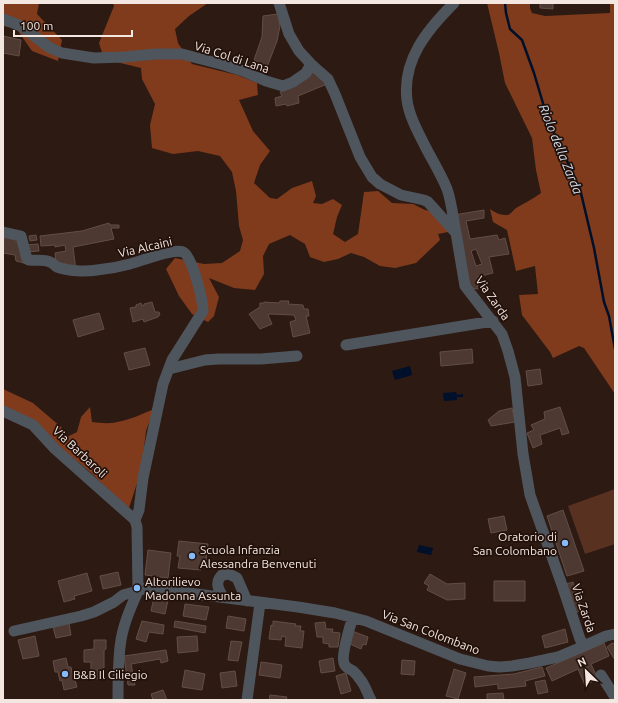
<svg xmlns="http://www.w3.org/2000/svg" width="618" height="703" viewBox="0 0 618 703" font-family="Ubuntu,sans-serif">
	<rect width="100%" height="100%" fill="#2c1a13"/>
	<path fill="#583121" d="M615,489V544L585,554L568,506Z"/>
	<path fill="#803b1c" d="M3,3H39L37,14L62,40L58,61L32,51L16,28L3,26Z
		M113,3H208L189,16L175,29L178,43L192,64L237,75L257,83L258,95L239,100L253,131L270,151L260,165L254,183L270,198L277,199L292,188L312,181L316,196L313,203L322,204L333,199L342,205L337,217L333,234L345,242L358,234L364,192L378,191L392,203L413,204L425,210L442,213L448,232L438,234L440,240L416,263L395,268L380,266L364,257L351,253L338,259L324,262L310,257L305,244L290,235L269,244L263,256L264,274L255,290L234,288L209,278L219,297L214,316L208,322L192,314L179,296L166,269L175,258L204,264L222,263L240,251L243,240L239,226L236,191L232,172L220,156L198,151L173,154L152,148L150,125L155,104L142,79L141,68L104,59L99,43L114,6Z
		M487,3H530V8L532,13L545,16L610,13V3H615V394L584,348L579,346L553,358L550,352L522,315L519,295L538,294L535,266L516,271L507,230L493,222L490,209C494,212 500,215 505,215C510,216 512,211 516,208C524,203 533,199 541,193L536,170L532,138L505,83L499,53Z
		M3,389L33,403L61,427L67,437L77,432L81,417L90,407L92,422C100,423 110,424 117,422C130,420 142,414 154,409L146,431L141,471L129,508C115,498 104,485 91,473C64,449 32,429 3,407Z"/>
	<path fill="#000f2a" d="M410,366L412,375L395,380L392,371Z
		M456,392L457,395L463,394V397H457V400L444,401L443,393Z
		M419,545L433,548L431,555L417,552Z"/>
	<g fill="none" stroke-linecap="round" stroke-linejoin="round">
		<path stroke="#000f2a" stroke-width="2.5" d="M505,3L506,13L510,29L522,40L534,73L548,120L580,189L594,248L604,302L609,316L615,349"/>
	</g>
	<path fill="#4d3931" stroke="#634e45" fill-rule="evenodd" d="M540,3H553V9L540,8Z
		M278,14L280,26L277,41L267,67L254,60L262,37L263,16Z
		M3,36L21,40L19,56L3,53Z
		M315,70L327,84L298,96L299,103L287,106L286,104L276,106L275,98L282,96L280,92L301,82Z
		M484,210V218L466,221L470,239L497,235L499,240L505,238L509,254L489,257L493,273L477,277L478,289L471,288L454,215ZM476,249L482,264L476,266L471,251Z
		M109,223L110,225H119V228H111L114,239L73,247L76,270L68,268L67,264L56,265L55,253L66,251L65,245L55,247V245L41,246L40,236L82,231Z
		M36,235L37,240L30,241L29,236Z
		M4,237L20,241L24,263L16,261L15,255L3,253Z
		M38,244L39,251L26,252L25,245Z
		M280,301H289L288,304L303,305L304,309H308L309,316H306L310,333L293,337L290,322L296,320L294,315L270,314L268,315L272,324L260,329L249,314L260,307V303H264V302L279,303Z
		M152,302L155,312H159L160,315L158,316V317L144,322L143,319L133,322L130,308L136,307V305L141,303L142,306L144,305V304Z
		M99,313L104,329L78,337L73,320Z
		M145,348L150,365L129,370L124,353Z
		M472,349L473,363L441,366L440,352Z
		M540,369L542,384L528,386L526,371Z
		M560,407L569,433L562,435L560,428L540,435L542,444L533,448L527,433L534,430L531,425L545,419L544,412Z
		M512,408L515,422L491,426L488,420L499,411Z
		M563,510L584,571L567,576L547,516Z
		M504,516L507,530L491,533L488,519Z
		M179,541L208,544L206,560L202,559L201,570L178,568L180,556H177Z
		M148,550L171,553L168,578L145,575Z
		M118,572L121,585L103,589L100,576Z
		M87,573L92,591L74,596L75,599L64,602L58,581Z
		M430,574L447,584L465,583V599L447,600L427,590L429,586L424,583Z
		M494,581H525V601H494Z
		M573,582L582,610L575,613L566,584Z
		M154,597L168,600L165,614L151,611Z
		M185,604L209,607L206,620L183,616Z
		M228,616L246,619L244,631L226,628Z
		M142,621L164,625L163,634L149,632L146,642L136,639Z
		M175,621L206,626L205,633L174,627Z
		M273,621L296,624L295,626H301L300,631H304L302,648L285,646L286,637L282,636L281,640L269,639L271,625L273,626Z
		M325,622L326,629H333L332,632L340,633L338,647H329V644L323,643V637H317L315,623Z
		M69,623L71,635L56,638L53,627Z
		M565,629L568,642L545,648L542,636Z
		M352,631L368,637L366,645L363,644L361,649L350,644Z
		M35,636L39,656L23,659L18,640Z
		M197,636L198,651L178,653L177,637Z
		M94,640H106V649L104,650V678L95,679V677H91V662H84V650L94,649Z
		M231,641L242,642L238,661L228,660Z
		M604,643L609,656L591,664L598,679L585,685L578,669L552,681L546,668Z
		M612,643L615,644V660L607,647Z
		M166,650L168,661L161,663L160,659L131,664L135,685H128L124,656Z
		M66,658L68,667H71L73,677L74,676L77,687L64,690L62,680L60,681L58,672H55L53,661Z
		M333,658L335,671L321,673L319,661Z
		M402,660L415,661L414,675L401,674Z
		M261,662L282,665L280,678L259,675Z
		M542,667L545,676L525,681L526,686L498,689V684L475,687L474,677L514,674Z
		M454,669L466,673L458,699L446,696Z
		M185,670L205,674L202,690L182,687Z
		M235,671L237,686L222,688L220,673Z
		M346,673L351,691L341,694L336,676Z
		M545,680L548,692L538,694L535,682Z
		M163,690L167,700H153L151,694Z
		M503,693L504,700H487V694Z
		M270,695L287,697L286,700H269Z"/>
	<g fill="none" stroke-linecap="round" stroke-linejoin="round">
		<path stroke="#4f555d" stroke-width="11" d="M279,3L289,34L299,51L311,64L328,79L335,94L360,157L372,177L380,184L401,195L424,200L428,202L456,233L465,286L502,334L508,351L515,377L523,454L530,495L562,585L580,639L584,646
			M454,3C427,30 402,60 407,100C409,116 418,132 425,146C432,160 441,174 447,189C452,203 453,219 456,233
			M3,19L21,26L50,48L62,53L94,58L125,57L155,54H182L224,65L243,71L266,81L283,86L293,82L306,73L311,64
			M3,232L21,236L27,259L29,260C35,261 44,259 50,262C53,263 55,266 57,267C68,271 85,272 97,270C108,269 119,267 130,264C142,261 172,248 183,252C192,255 203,301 203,311L172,360L163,384L143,478L139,510L135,520L137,527L138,590
			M346,345L493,321
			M169,369L205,360L218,359H261L297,356
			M3,411L33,425L55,449L135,520
			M223,597C219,590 214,583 222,575L229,574L237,578L247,601
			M353,618C350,625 341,656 344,663C345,668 349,668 353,671C355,673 358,676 359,678C365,684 367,693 371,700
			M14,631L81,616L94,612L114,602L123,595L138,591V590L149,588L298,607L335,613L366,621L460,659L488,666L499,667L512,666L530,663L558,657L577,649L606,636L615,634
			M601,675L615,697
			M118,700C118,682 118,665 120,647C122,627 130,609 138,591
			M247,700L260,603"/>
	</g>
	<g fill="#86bbfb" stroke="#22110a" stroke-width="1.5">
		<circle cx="565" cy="543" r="4"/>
		<circle cx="192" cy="556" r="4"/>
		<circle cx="137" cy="588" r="4"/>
		<circle cx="65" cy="674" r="4"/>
	</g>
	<g text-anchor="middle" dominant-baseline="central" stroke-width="3.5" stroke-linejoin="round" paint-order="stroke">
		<g font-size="12" fill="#f4e7e2" stroke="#22110a">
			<text transform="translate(232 57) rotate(18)">Via Col di Lana</text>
			<text transform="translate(145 247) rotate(-13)">Via Alcaini</text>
			<text transform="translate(493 298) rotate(55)">Via Zarda</text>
			<text transform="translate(80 452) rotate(43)">Via Barbaroli</text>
			<text transform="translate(584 608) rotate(71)">Via Zarda</text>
			<text transform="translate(431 632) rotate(21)">Via San Colombano</text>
		</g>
		<g font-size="12" fill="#f4e7e2" stroke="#22110a" text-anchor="start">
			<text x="557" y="536" text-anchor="end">Oratorio di<tspan x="557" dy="14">San Colombano</tspan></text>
			<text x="200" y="549">Scuola Infanzia<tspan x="200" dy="14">Alessandra Benvenuti</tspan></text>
			<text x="145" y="581">Altorilievo<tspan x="145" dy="14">Madonna Assunta</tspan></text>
			<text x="73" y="674">B&amp;B Il Ciliegio</text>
		</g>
		<g font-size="13" font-style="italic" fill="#d1dfef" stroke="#22110a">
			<text transform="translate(561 149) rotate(68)">Riolo della Zarda</text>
		</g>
	</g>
	<rect width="618" height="703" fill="none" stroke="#f4e7e2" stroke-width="8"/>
	<g transform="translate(586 671) rotate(335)" stroke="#22110a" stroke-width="3" paint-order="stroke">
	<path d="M0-3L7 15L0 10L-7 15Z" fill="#f4e7e2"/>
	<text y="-6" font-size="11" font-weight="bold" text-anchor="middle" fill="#f4e7e2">N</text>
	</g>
	<path d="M14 30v6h118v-6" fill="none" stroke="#f4e7e2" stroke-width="2"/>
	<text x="20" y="30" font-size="12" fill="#f4e7e2" stroke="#22110a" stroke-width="3" paint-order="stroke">100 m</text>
</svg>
